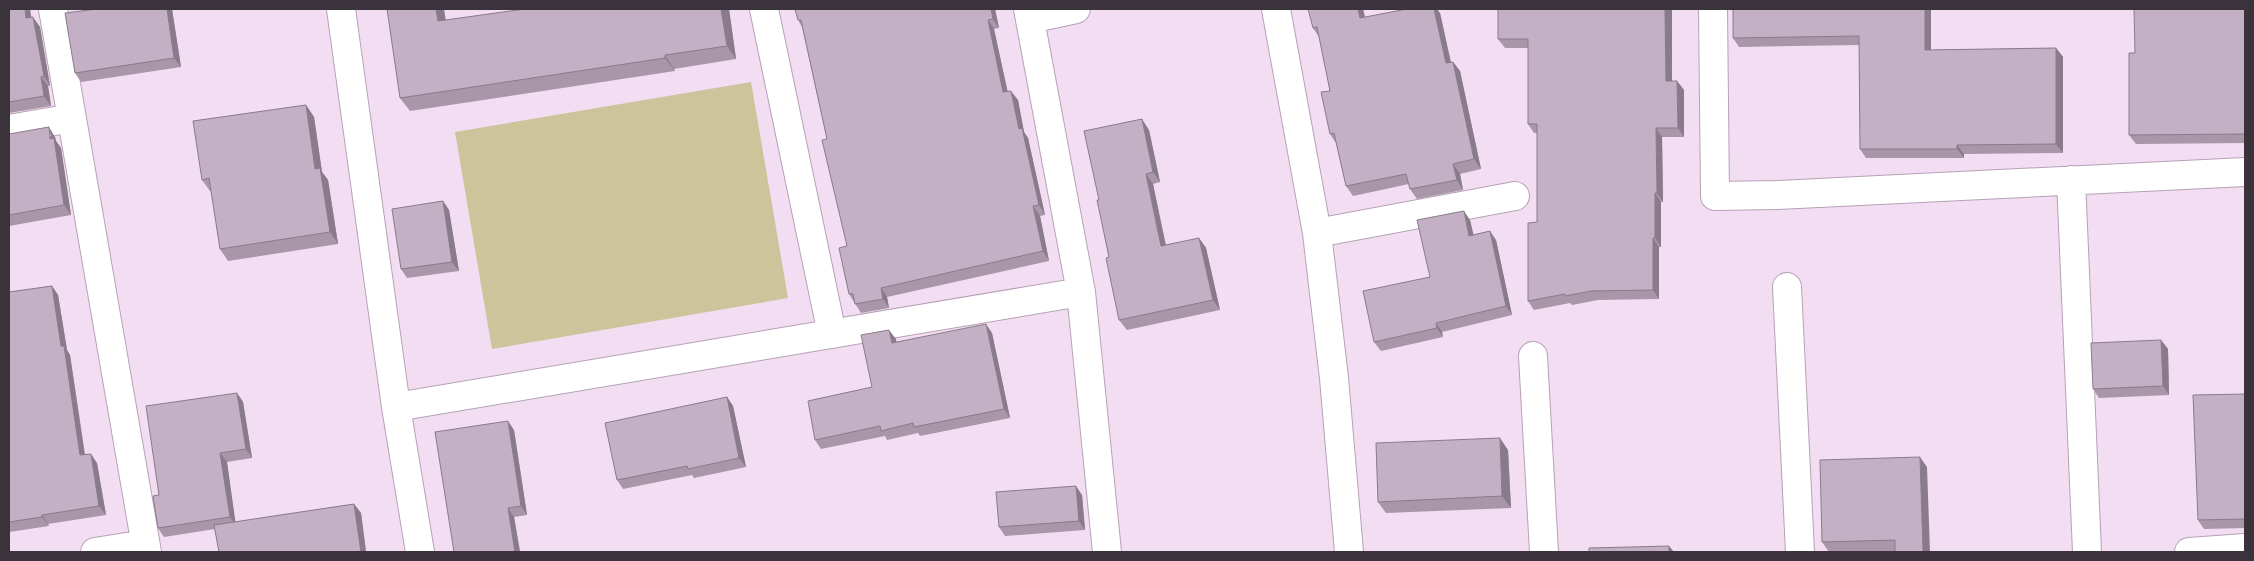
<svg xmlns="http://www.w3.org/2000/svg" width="2254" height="561" viewBox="0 0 2254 561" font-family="'Archivo Narrow',sans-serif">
	<rect width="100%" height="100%" fill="#f2ddf2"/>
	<path fill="#ccc49a" d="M751,82L788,298L492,349L455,132Z"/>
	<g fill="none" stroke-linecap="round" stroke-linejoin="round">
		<g stroke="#b6a2b6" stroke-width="30">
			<path id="minor" d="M53,9L147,552
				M341,9L396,407L420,552
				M764,9L832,334
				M1028,9L1081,292L1107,552
				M1276,9L1317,233L1334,378L1349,552
				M1713,9L1715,196L1777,195L2245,172
				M1030,19L1076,9
				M9,129L72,118
				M2071,180L2087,552
				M1317,233L1515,196
				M1787,287L1800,552
				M1533,356L1544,552
				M396,407L1081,292
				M95,552L145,544
				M2189,552L2245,548"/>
		</g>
		<use href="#minor" stroke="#fff" stroke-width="28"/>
	</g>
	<path fill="#a997a9" d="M9,9L31,17L40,27L50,86H48L51,106L9,113Z
		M97,9H172L181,67L81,82L75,73Z
		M729,9L736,59L674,69L675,71L410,111L400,98L446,20Z
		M795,9H995L999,28L994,29L1007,91L1018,100L1024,132L1028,138L1045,215L1040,216L1049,261L887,297L889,308L861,313L849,294L847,246L827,139L802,27L798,20Z
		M1363,9L1365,17L1440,13L1451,62H1453L1460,71L1481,169L1460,174L1463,190L1417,199L1410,189L1409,184L1353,196L1346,186L1336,143L1330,134V91L1319,37L1313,28Z
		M1498,9H1672V81H1677L1684,90V137H1662L1663,202H1661V247H1659V299L1598,300L1572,305L1570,303L1534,310L1528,301L1537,222V133H1534L1528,124V48H1505L1498,39Z
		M1931,9V50L2056,48L2063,57V153L1964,154V158H1866L1860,149L1859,45L1739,47L1733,38Z
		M2245,9V143L2136,144L2129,135L2135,53Z
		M306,105L314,117L322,172L328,180L338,244L228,261L220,249L211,191H210L202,180Z
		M1149,130L1160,182L1153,184L1166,245L1199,238L1206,248L1220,310L1127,330L1119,320L1099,200Z
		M9,134L55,137L56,141L61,148L71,215L9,226Z
		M443,201L449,210L459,271L407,278L401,269Z
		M1470,220L1473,235L1496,240L1512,315L1442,332L1443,337L1381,351L1374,342L1430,277Z
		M52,286L58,295L67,350L70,355L85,454L97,463L106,515L48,524L49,526L9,532V292Z
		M992,333L1010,418L920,436L918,433L887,440L885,436L821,449L815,440L872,387L896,339V342Z
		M2161,340L2168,349L2169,395L2099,398L2093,389Z
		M237,393L243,402L252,458L227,462L235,522L354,504L361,513L366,552H219L215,529L164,537L158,528Z
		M2245,394V528L2204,529L2198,520Z
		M727,397L733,406L746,467L694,478L692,475L623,489L617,480Z
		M514,430L527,515L514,517L520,552H454Z
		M1508,450L1511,508L1386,513L1378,502Z
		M1927,467L1895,551L1829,552L1822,542Z
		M1082,495L1085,530L1005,536L999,527Z"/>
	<path fill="#897b89" d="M25,9H30L33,28L26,18Z
		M167,9H172L181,67L174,58Z
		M436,9H444L448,35L438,21Z
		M721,9H729L736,59L727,46Z
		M991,9H995L999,28L993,19Z
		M1358,9H1363L1367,28L1360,18Z
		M1434,9H1437L1440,13L1453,73L1446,63Z
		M1665,9H1672V90L1666,81Z
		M1925,9H1931V59L1925,50Z
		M33,17L40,27L50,86L44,76Z
		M988,20L994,29L1010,102L1003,92Z
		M2056,48L2063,57V153L2056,144Z
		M665,55L674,69L675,71L665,58Z
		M1453,62L1460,71L1481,169L1474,159Z
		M41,77L48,86L51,106L44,96Z
		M1677,81L1684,90V137L1678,128Z
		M1011,91L1018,100L1024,132L1028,138L1045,215L1039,205L1019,129Z
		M306,105L314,117L322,172L328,180L338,244L330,232L315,169Z
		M1142,119L1149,130L1160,182L1153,172Z
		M49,127L55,137L56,141L61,148L71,215L64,205Z
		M1656,128L1662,137L1663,202L1657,193Z
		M1957,145L1964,154V158L1957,149Z
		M1453,164L1460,174L1463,190L1457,180Z
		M1146,174L1153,184L1168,257L1161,246Z
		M1655,193L1661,202V247L1655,238Z
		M443,201L449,210L459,271L452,262Z
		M1033,206L1040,216L1049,261L1043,251Z
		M1464,211L1470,220L1476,245L1469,236Z
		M1490,231L1496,240L1512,315L1506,306Z
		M1199,238L1206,248L1220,310L1213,300Z
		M1653,238L1659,247V299L1653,290Z
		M52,286L58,295L67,350L70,355L86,464L80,455L61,346Z
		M881,288L887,297L889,308L883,299Z
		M1436,323L1442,332L1443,337L1437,328Z
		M986,324L992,333L1010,418L1004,409Z
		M889,330L896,339L898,352L892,343Z
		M2161,340L2168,349L2169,395L2163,386Z
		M237,393L243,402L252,458L246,449Z
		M727,397L733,406L746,467L739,458Z
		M508,421L514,430L527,515L521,506Z
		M1500,438L1508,450L1511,508L1502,496Z
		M220,453L227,462L236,526L230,517Z
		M91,454L97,463L106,515L99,506Z
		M1920,457L1927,467L1930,552H1923Z
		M1076,486L1082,495L1085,530L1079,521Z
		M354,504L361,513L366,552H361Z
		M508,508L514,517L520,552H515Z
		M42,515L48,524L49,526L42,517Z
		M1669,546L1674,552H1669Z"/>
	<path fill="#c4b0c4" stroke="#897b89" d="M9,9H25L26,18L33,17L44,76L41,77L44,96L9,102Z
		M97,9H167L174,58L75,73L65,13Z
		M387,9H436L438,21L525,9H721L727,46L665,55V58L400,98Z
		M795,9H991L993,19L988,20L1003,92L1011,91L1019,129L1022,128L1039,205L1033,206L1043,251L881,288L883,299L855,304L853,294H849L839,248L847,246L822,140L827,139L801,20H798Z
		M1308,9H1358L1360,18L1407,9H1434L1446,63L1453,62L1474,159L1453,164L1457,180L1410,189L1406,174L1346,186L1334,133L1330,134L1321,92L1330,91L1317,27L1313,28Z
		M1498,9H1665L1666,81H1677L1678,128H1656L1657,193H1655V238H1653V290L1591,291L1565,296V294L1528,301V223L1537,222V124H1528V39H1498Z
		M1733,9H1925V50L2056,48V144L1957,145V149H1860L1859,36L1733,38Z
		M2134,9H2245V134L2129,135V53H2135Z
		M306,105L315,169L320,168L330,232L220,249L209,178L202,180L193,121Z
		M1142,119L1153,172L1146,174L1161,246L1199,238L1213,300L1119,320L1106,258L1109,257L1097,200H1099L1084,131Z
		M49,127L50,139L54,138L64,205L9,215V134Z
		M443,201L452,262L401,269L392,209Z
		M1464,211L1469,236L1490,231L1506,306L1436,323L1437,328L1374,342L1363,291L1430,277L1417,220Z
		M52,286L61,346H64L80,455L91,454L99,506L42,515V517L9,522V292Z
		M986,324L1004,409L914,427L913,423L881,431L880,426L815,440L808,401L872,387L861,335L889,330L892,343Z
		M2161,340L2163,386L2093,389L2091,343Z
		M237,393L246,449L220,453L230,517L158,528L153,496L159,495L146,406Z
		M2245,394V519L2198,520L2193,395Z
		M727,397L739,458L688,469L687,466L617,480L605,423Z
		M508,421L521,506L508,508L515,552H454L435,432Z
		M1500,438L1502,496L1378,502L1376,443Z
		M1920,457L1923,552H1895V540L1822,542L1820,460Z
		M1076,486L1079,521L999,527L996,492Z
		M354,504L361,552H219L214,525Z
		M1669,546V552H1589V548Z"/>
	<rect width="2254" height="561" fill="none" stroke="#3b333b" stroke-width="20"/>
</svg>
